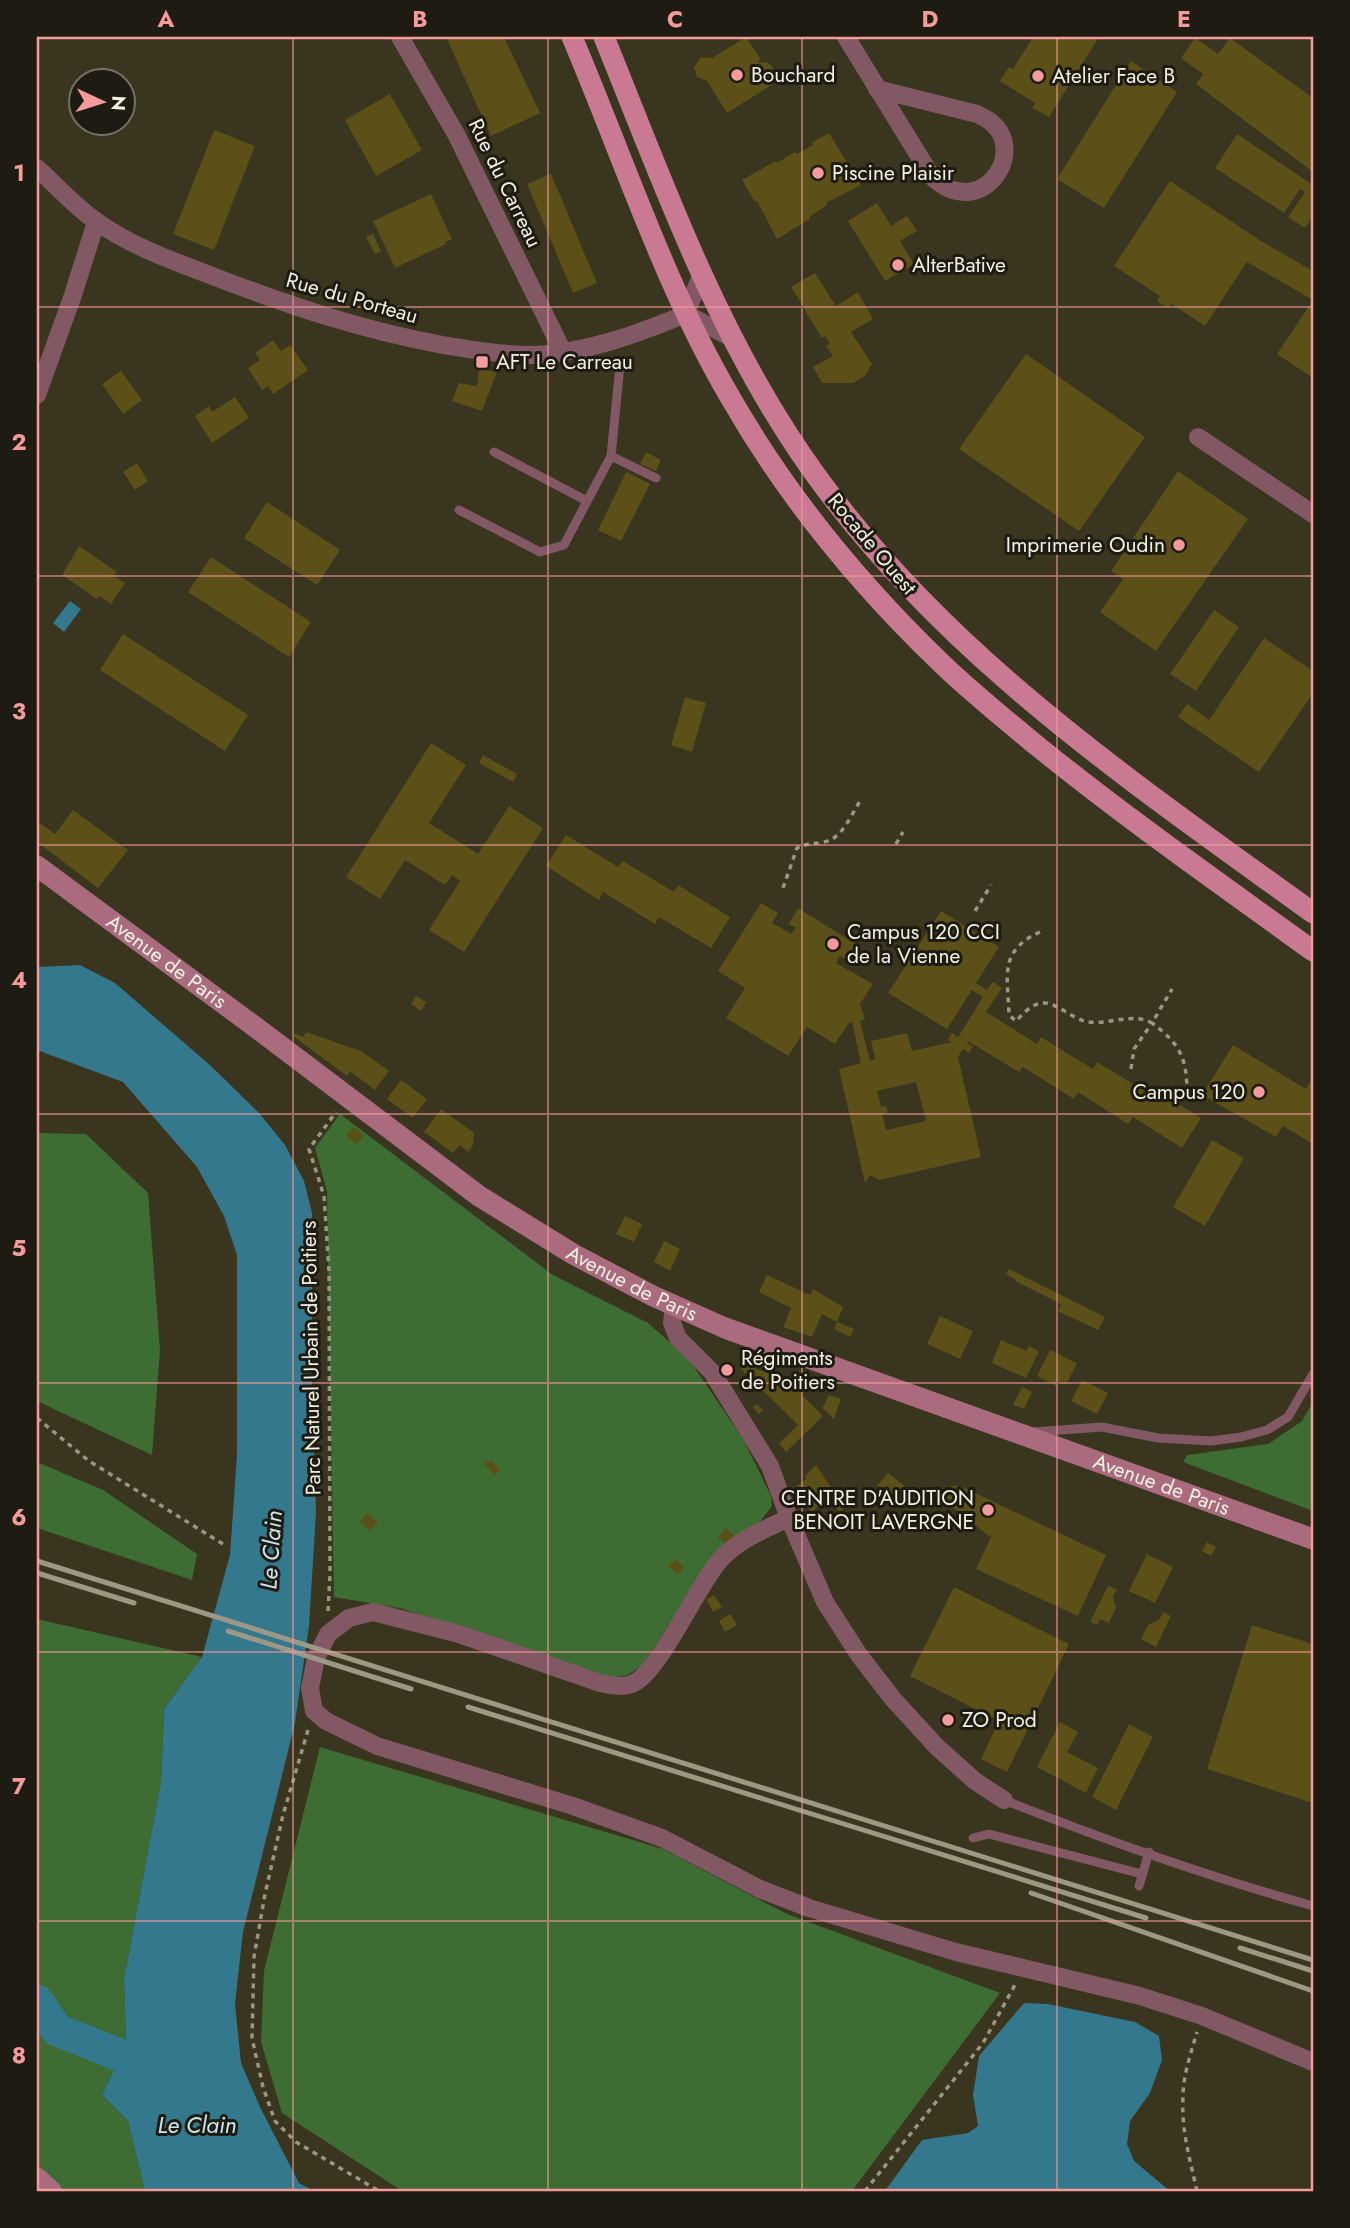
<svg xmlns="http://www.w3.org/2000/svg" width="1350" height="2228" viewBox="0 0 1350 2228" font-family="Jost,sans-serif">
	<rect width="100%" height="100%" fill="#39351e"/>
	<path fill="#3d6d32" d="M340,1114L553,1275L648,1323L688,1358L743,1439L771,1496L772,1506L759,1523L715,1553L643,1665L628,1675L607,1678L400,1608L334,1597L327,1191L315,1148Z
		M37,1133L86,1134L148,1193L160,1350L152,1455L37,1401Z
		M1313,1402V1511L1183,1462L1187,1455L1268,1444L1302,1421Z
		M37,1462L103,1490L197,1554L192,1580L37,1528Z
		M37,1619L202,1657L164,1709L161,1782L124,1979L126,2045L102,2095L128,2121L145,2191H37Z
		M320,1747L663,1849L787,1914L1000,1993L852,2191H402L282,2113L261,2042L264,1971Z"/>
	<path fill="#34788d" d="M70,601L81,609L64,632L53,623Z
		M80,965L115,983L211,1066L259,1113L285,1145L304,1181L312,1213V1386L316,1512L309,1626L295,1723L243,1932L235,2004L241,2063L261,2109L299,2183L314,2191H145L128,2121L102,2095L126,2045L124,1979L161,1782L164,1709L202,1657L230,1555L237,1454V1255L224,1216L197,1167L123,1082L37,1050V967Z
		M1024,2003L1048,2004L1135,2022L1159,2036L1162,2060L1150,2093L1130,2121L1127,2144L1134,2161L1170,2191H885L922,2140L968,2133L978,2126L973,2095L979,2056Z"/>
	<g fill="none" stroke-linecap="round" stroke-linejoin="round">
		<path stroke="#34788d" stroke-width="33" d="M37,2001L57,2030L161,2072"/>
	</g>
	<path fill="#5a5018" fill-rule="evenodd" d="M446,37H504L540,113L491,136Z
		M746,37L761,60L758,61L760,63L766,62L772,66L773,72L769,77L773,84L727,113L707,81L697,77L694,67L701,57L712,58Z
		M1033,37H1099L1049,117L1032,108L1035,103L1000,81L1009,67L1013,69Z
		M1195,38L1218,54L1230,38L1313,98V172L1196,84L1203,74L1181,58Z
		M1131,61L1177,92L1104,208L1057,179Z
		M390,94L422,150L376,176L345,120Z
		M214,130L255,146L214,250L173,234Z
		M829,133L861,185L826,203L827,205L809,217L810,219L777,239L757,201L755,202L742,180L776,161L777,163L795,152L797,154L813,145L812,142Z
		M1237,134L1313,185V216L1305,228L1288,217L1305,192L1300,189L1284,213L1215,168Z
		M551,174L597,283L573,293L527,184Z
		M1170,181L1261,241L1313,271V378L1277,354L1313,300L1247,262L1205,326L1172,304L1168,308L1157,301L1160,296L1114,266Z
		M431,194L452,239L445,242L446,244L395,268L373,221Z
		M877,203L891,226L907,216L917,231L900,241L914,264L885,281L848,221Z
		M373,234L381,251L375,254L366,237Z
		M815,273L836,306L858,292L873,319L851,332L872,364L865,376L853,383H822L813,367L833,356L826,346L830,344L825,336L822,338L804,309L807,308L804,307L791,287Z
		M273,340L281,351L290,345L308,370L273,394L268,386L262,390L248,368L260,360L255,353Z
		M1026,354L1145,437L1079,531L959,449Z
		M479,369L497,372L482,411L452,401L459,383L477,386Z
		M121,371L142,400L123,414L102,384Z
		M235,397L249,418L212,443L195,416L209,406L212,412Z
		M646,452L661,460L656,471L640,464Z
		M137,463L148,481L135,490L123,472Z
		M1178,471L1248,519L1156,651L1100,612L1123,579L1111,571Z
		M626,472L650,484L621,541L598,530Z
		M267,502L340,550L317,585L244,538Z
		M79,546L117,572L114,576L125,583L111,604L100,596L97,599L62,575Z
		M211,557L311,622L289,657L188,592Z
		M1214,610L1239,627L1196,691L1170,674Z
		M123,634L248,715L225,751L100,670Z
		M1264,638L1313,671V693L1259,772L1178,717L1187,704L1209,720Z
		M685,697L706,703L692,752L671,745Z
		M431,743L466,765L429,823L478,854L509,806L543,828L464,952L429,930L460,881L452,875L445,885L405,860L380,899L346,877Z
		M483,755L517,774L513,782L479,763Z
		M73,810L128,850L98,888L37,842V822L40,823L55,834Z
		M566,835L618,867L623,861L674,892L678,885L730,917L711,948L659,917L655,924L603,892L599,900L546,866Z
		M761,903L778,913L772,923L791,934L796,928L789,924L798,908L856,944L847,960L840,956L836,963L873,984L860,1004L865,1019L860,1021L870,1061L875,1059L871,1041L907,1033L912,1051L952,1042L948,1040L952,1033L958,1037L983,997L972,990L947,1029L888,993L941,911L999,947L976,983L987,990L993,982L1002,988L986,1012L1037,1044L1041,1037L1093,1069L1097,1062L1148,1093L1152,1087L1201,1118L1182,1148L1133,1117L1128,1124L1078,1092L1074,1099L1023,1067L1019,1072L968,1041L967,1043L973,1046L969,1053L963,1049L958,1057L981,1157L879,1180L870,1175L865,1183L839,1069L861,1063L852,1022L848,1024L835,1044L807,1027L788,1056L726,1018L745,988L718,971ZM916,1082L926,1121L886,1130L882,1114L888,1112L886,1106L881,1107L877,1091Z
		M416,996L426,1002L421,1011L411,1004Z
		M306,1032L361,1051L389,1071L375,1090L350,1071L347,1076L293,1036L295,1033L303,1037Z
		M1233,1045L1306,1089L1313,1077V1144L1283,1126L1276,1137L1202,1095Z
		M401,1080L427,1099L413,1118L387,1099Z
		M441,1109L474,1133L473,1145L468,1152L460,1145L453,1153L424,1132Z
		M353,1127L364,1135L357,1144L346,1136Z
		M1212,1140L1244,1158L1205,1226L1173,1207Z
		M625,1216L642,1224L634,1242L616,1234Z
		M664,1241L680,1249L670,1271L654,1262Z
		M1009,1269L1105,1317L1098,1330L1058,1311L1061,1304L1015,1281L1016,1280L1006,1274Z
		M767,1275L810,1295L813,1289L843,1307L837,1322L822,1314L812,1337L783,1327L791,1308L759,1292Z
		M940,1316L973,1331L960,1359L927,1344Z
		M837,1322L854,1329L850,1337L834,1329Z
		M1001,1340L1026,1351L1029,1346L1039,1351L1026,1378L992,1363Z
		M1050,1350L1077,1363L1066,1385L1058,1381L1056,1386L1037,1376Z
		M742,1364L808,1387L801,1394L823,1416L786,1452L779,1443L798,1425L739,1367Z
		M1082,1380L1108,1393L1097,1414L1071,1401Z
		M1022,1387L1032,1392L1024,1409L1013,1405Z
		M829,1395L841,1399L834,1419L822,1408Z
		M757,1404L763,1410L759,1414L753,1407Z
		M491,1460L500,1469L495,1475L484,1464Z
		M816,1465L833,1490L848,1503L840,1512L827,1499L812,1512L804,1505L807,1502L797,1486L807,1478L805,1476Z
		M888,1473L911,1491L901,1504L877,1486Z
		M950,1486H960L1106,1555L1078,1616L976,1569L992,1535L990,1537L949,1504L944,1497L946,1490Z
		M367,1513L377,1522L370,1531L360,1522Z
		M726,1528L736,1537L729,1546L718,1538Z
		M1207,1542L1216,1547L1211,1556L1202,1551Z
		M1147,1554L1173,1567L1155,1603L1129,1591Z
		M675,1559L684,1567L678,1575L668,1566Z
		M1108,1586L1117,1590L1113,1596L1116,1608L1109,1623L1100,1619L1097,1625L1090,1622Z
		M954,1587L1069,1644L1007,1772L981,1759L999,1721L910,1676Z
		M714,1595L722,1607L713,1612L706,1599Z
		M1163,1612L1171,1616L1156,1647L1141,1639L1148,1625L1159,1620Z
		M730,1614L737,1625L725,1632L719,1621Z
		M1252,1625L1313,1644V1803L1207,1769Z
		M1060,1722L1078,1732L1067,1752L1098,1768L1086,1793L1037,1767Z
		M1129,1724L1153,1737L1116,1810L1092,1797Z"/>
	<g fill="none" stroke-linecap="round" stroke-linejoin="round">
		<path stroke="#999684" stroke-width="3.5" stroke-dasharray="5 5" stroke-linecap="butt" d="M896,844L903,832
			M783,888L797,848C807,843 814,844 824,842C842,839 851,815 860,801
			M975,911L991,885
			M1040,932C998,951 1008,976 1009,1015L1016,1021C1023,1014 1032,1003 1043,1003C1056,1002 1072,1019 1088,1022C1110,1025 1132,1012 1152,1023L1172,989
			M1131,1069L1134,1049L1152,1023C1180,1044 1187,1058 1187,1093
			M37,1418L89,1461L223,1544
			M328,1611L330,1575L329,1271L324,1196L309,1149L336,1112
			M308,1730L283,1815L265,1894L254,1957L252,2038L263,2087L275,2121L296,2142L379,2191
			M865,2191L983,2043L1016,1983
			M1197,2191C1190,2160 1181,2129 1183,2097C1183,2075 1191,2053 1197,2032"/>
		<path stroke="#815864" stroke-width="9" d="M494,452L587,501
			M611,456L656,478
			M459,510L540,552L564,545L611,456L620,365
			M1033,1432L1102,1427L1158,1438L1211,1441L1241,1437L1267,1430L1288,1417L1313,1374
			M1004,1800C1105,1840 1209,1877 1313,1906
			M973,1838L989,1834L1142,1874
			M1139,1886L1149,1852"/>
		<path stroke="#815864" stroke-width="18" d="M400,37L456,134L563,352
			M846,37L932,177C980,222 1028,154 992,123C988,119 982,117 977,114L877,89
			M37,168C56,185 74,206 96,221C133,248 177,262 220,279C297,308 362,330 443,345C473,350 503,355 533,355C586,353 637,334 686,314
			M686,314L734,339
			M686,314L702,273
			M37,395L73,295L96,222
			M1198,437L1313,514
			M674,1305L672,1323L678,1338L712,1372L770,1466L789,1518L825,1602L859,1655L893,1699L937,1747L975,1781L1004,1800
			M789,1518C765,1529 738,1540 720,1560C696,1587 660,1672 632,1684C622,1688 610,1685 600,1683L459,1634L373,1612L349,1618L328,1634L316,1658L310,1688L314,1711L326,1721L377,1746L573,1806L662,1838L760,1889L809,1908L956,1952L1140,1996L1202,2016L1313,2062"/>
		<g stroke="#ab6b7e" stroke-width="21">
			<path id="s1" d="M37,866L254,1026L479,1196L573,1254L653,1296L725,1328L1313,1539"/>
			<path d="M37,2178L51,2191"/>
		</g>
		<path stroke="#ca7992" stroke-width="21" d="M572,37C623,157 664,284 730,397C786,495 859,584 940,662C972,693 1007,721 1041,749C1129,820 1222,885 1313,951
			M604,37C659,172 709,313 789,436C920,639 1121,774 1313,913"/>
		<path stroke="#9b9885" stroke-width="5" d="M37,1561L1313,1960
			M37,1573L134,1603
			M228,1631L411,1689
			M468,1707L1146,1918
			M1031,1893L1313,1991
			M1240,1948L1313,1971"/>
	</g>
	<path fill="none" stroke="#f59b9b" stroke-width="2" stroke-opacity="0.55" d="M293,37V2191M548,37V2191M802,37V2191M1057,37V2191M37,307H1313M37,576H1313M37,845H1313M37,1114H1313M37,1383H1313M37,1652H1313M37,1921H1313"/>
	<g fill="#f59b9b" stroke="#1e1c12" stroke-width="2.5">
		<circle cx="737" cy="75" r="7"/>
		<circle cx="1038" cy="76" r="7"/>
		<circle cx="818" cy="173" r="7"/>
		<circle cx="898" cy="265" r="7"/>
		<rect x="475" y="355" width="14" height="14" rx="3.5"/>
		<circle cx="1179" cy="545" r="7"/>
		<circle cx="833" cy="944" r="7"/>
		<circle cx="1259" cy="1092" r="7"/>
		<circle cx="727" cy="1370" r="7"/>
		<circle cx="988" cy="1510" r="7"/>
		<circle cx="948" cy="1720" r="7"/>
	</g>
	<g text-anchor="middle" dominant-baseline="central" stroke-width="6" stroke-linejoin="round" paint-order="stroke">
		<g font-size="21" fill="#f3f1e2" stroke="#1e1c12" text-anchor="start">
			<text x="751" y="75">Bouchard</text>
			<text x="1052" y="76">Atelier Face B</text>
			<text x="832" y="173">Piscine Plaisir</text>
			<text x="912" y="265">AlterBative</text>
			<text x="496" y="362">AFT Le Carreau</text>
			<text x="1165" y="545" text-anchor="end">Imprimerie Oudin</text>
			<text x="847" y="932">Campus 120 CCI<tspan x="847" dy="24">de la Vienne</tspan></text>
			<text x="1245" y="1092" text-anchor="end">Campus 120</text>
			<text x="741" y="1358">Régiments<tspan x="741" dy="24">de Poitiers</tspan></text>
			<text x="974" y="1498" text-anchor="end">CENTRE D'AUDITION<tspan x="974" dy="24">BENOIT LAVERGNE</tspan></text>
			<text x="962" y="1720">ZO Prod</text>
		</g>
		<g font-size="21" fill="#f3f1e2" stroke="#1e1c12">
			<text transform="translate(505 183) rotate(64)">Rue du Carreau</text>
			<text transform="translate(352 298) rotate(16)">Rue du Porteau</text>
			<text transform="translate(872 544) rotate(50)">Rocade Ouest</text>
			<text stroke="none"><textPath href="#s1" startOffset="161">Avenue de Paris</textPath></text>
			<text stroke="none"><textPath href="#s1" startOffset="728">Avenue de Paris</textPath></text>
			<text transform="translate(311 1358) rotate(-91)">Parc Naturel Urbain de Poitiers</text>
			<text stroke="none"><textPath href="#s1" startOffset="1295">Avenue de Paris</textPath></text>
		</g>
		<g font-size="23" font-style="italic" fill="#cde7f1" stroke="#1e1c12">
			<text transform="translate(271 1550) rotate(-86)">Le Clain</text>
			<text x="197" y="2125">Le Clain</text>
		</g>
	</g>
	<rect width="1350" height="2228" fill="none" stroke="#1e1c12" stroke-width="77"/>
	<g transform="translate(102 102) rotate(94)"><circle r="33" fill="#1e1c12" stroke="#737165" stroke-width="2"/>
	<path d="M0-5L12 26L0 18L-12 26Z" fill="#f59b9b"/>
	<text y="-10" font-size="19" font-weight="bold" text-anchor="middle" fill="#f3f1e2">N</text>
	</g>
	<rect x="38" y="38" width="1274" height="2152" fill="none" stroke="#f59b9b" stroke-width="2.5"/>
	<g font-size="23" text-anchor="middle" font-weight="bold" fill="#f59b9b">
		<text x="166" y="27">A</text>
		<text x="420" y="27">B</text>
		<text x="675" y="27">C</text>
		<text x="930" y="27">D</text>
		<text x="1184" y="27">E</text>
		<text x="19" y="181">1</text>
		<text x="19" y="450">2</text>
		<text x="19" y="719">3</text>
		<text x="19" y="988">4</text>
		<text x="19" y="1256">5</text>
		<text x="19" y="1525">6</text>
		<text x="19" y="1794">7</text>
		<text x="19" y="2063">8</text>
	</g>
</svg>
